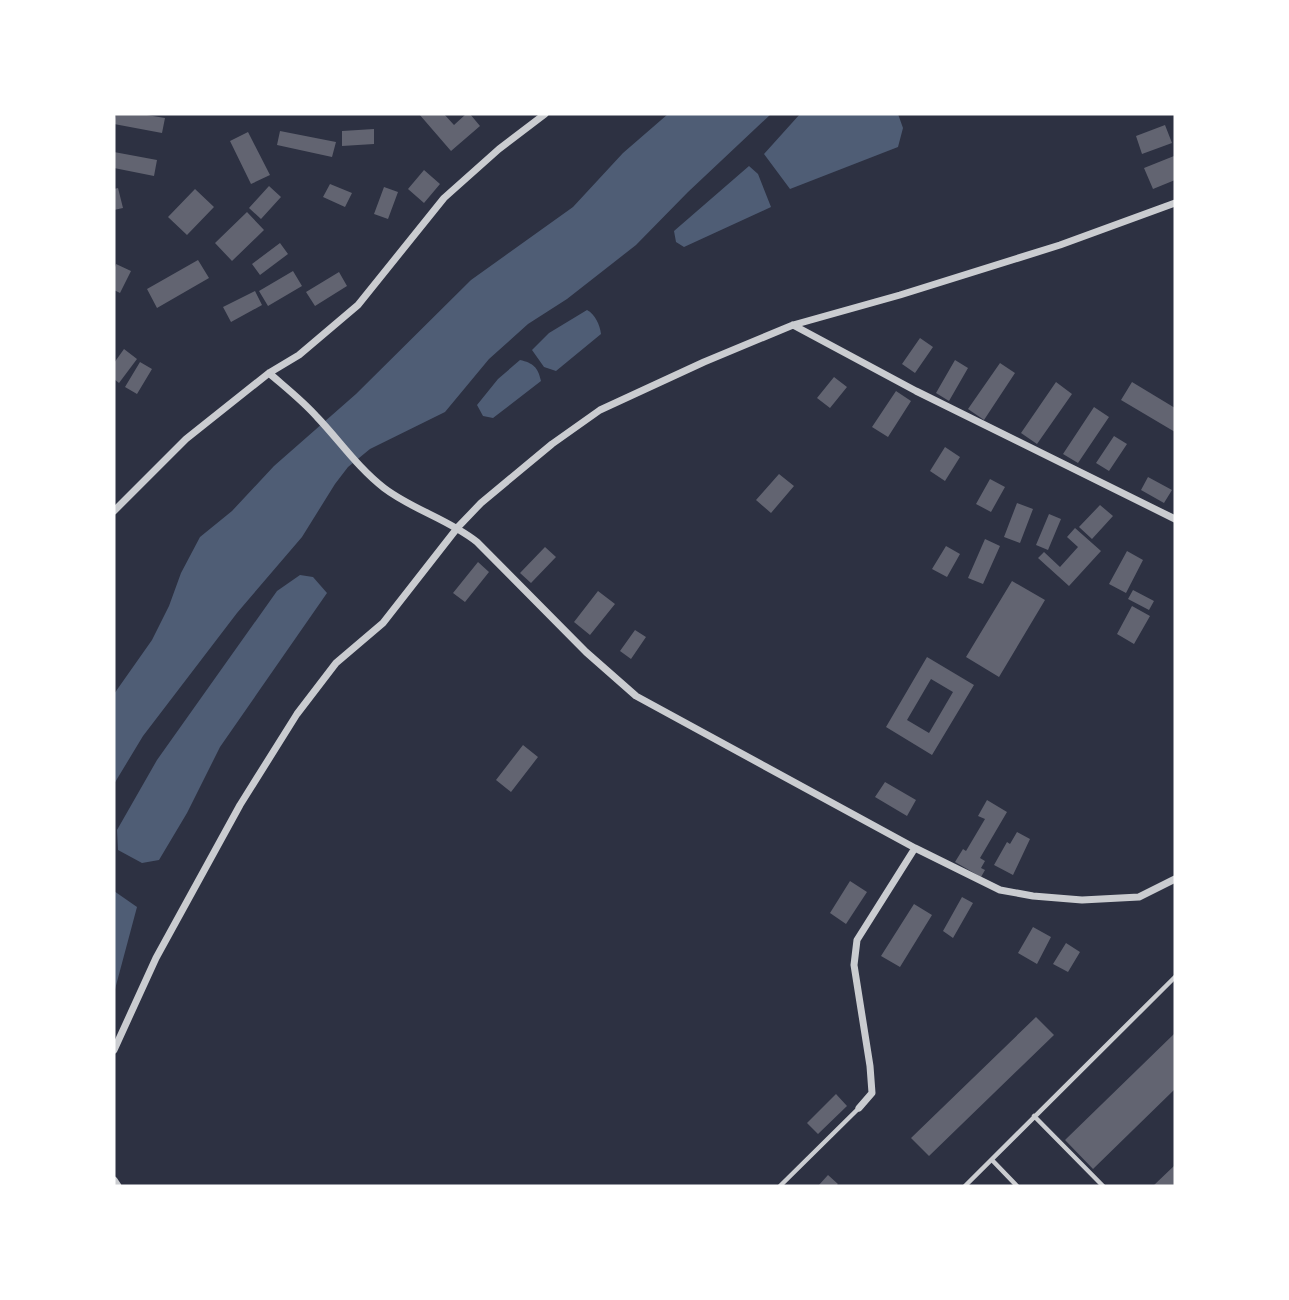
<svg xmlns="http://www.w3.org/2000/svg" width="1289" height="1300" viewBox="0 0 1289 1300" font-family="'DejaVu Sans',sans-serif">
	<rect width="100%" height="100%" fill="#2d3142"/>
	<path fill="#4f5d75" d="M668,114H771L688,192L636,245L567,299L528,324L489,359L445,412L370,449L348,467L335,484L302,537L237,613L143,736L114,784V694L152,640L169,606L181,573L200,537L232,511L274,466L356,394L471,280L573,207L623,153Z
		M800,114H898L903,128L898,147L790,189L764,154Z
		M749,166L758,174L771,207L684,247L676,242L674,231Z
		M587,310C595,314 600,325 601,334L556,371L544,367L532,350L549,333Z
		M520,360C533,363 538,367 541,381L493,418L483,416L477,405L498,379Z
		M300,575L313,577L327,593L220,747L187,813L159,860L142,863L118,850L117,830L157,760L277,591Z
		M114,891L137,907L114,993Z"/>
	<path fill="#626471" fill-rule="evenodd" d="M116,114H141L165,118L162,133L114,124Z
		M419,114H444L454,125L466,114H470L480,126L451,151Z
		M1165,125L1172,143L1142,154L1136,136Z
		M374,129V144L342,146V131Z
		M280,131L336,142L332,157L277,145Z
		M248,132L270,175L251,184L230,141Z
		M114,152L157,160L154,176L114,168Z
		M1174,156L1175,180L1153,189L1144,168Z
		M424,170L440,184L424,203L408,189Z
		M330,184L352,193L345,207L323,197Z
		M269,186L281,197L261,219L249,208Z
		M384,187L398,192L388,219L374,214Z
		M118,188L123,208L114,210V189Z
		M195,189L214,207L187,235L168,217Z
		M247,212L264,230L232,261L215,243Z
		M280,243L288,254L260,275L252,264Z
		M198,260L209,278L157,308L147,289Z
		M116,264L131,271L120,293L114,290V270Z
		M293,271L302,286L268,306L259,291Z
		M339,272L347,286L315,306L306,292Z
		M255,291L262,305L231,322L223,307Z
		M920,338L933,347L915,373L902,364Z
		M124,349L137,359L119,383L114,379V363Z
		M955,360L968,368L949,401L936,393Z
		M140,362L152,369L137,394L125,387Z
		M1000,363L1015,373L984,420L968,409Z
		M834,377L847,387L830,408L817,398Z
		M1056,382L1072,394L1037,444L1021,433Z
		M1132,382L1175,408V432L1121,400Z
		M896,391L911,401L888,437L872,427Z
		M1094,407L1109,417L1078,463L1063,454Z
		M1114,436L1127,444L1109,471L1096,463Z
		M945,447L960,457L945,481L930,471Z
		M779,474L794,486L771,513L756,500Z
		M1148,477L1172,490L1164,503L1141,490Z
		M990,479L1005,487L991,512L976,504Z
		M1017,503L1033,509L1020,543L1004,537Z
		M1100,505L1113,516L1092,539L1079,527Z
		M1049,514L1061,519L1048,550L1036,545Z
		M1075,528L1101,551L1069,586L1038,558L1044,552L1060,567L1078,547L1067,537Z
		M985,539L1000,546L983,584L968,578Z
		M946,546L960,554L947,577L932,569Z
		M545,547L556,557L531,583L520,573Z
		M1127,551L1143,560L1126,593L1109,584Z
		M478,562L489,572L465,602L453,593Z
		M1012,581L1045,600L999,677L966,657Z
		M1133,590L1154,601L1149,610L1128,599Z
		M598,591L615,604L590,635L574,622Z
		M1132,606L1150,616L1134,644L1117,634Z
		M635,630L646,637L631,659L620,651Z
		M927,657L974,685L932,755L886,727ZM931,679L953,692L929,733L907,720Z
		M523,745L538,757L511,792L496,780Z
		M885,782L916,800L907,816L875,797Z
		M987,800L1007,812L980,858L985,861L981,868L985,870L981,877L955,862L963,849L966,851L985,819L978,816Z
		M1017,832L1030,839L1013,875L994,865L1007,842L1010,844Z
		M850,881L867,892L846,924L830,913Z
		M962,897L973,903L953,938L943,931Z
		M914,904L932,915L900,967L881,956Z
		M1033,927L1051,937L1037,964L1018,953Z
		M1066,943L1080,952L1068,972L1053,964Z
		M1036,1017L1054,1035L929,1156L911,1138Z
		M1175,1033V1089L1093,1169L1065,1140Z
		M836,1094L847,1106L818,1134L807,1123Z
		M1175,1165V1186H1153Z
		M828,1175L838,1184L836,1186H818Z"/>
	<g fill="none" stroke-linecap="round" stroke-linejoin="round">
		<path stroke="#caccd0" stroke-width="4.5" d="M1034,1116L1103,1186
			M992,1160L1017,1186
			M780,1186L859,1108
			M965,1186L1175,977"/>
		<path stroke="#caccd0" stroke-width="7" d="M793,325L916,391L1175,519
			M269,373C285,387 303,401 317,417C339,440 358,468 384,488C413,510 448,519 477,542L586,652L636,696L915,848L857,940L854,965L870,1066L872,1093L859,1108
			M114,511L186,439L269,373L299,355L358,305L444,198L499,149L545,114
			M915,848L1000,890L1033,896L1082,900L1139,897L1175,879
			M114,1050L156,958L240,805L297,714L336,663L383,623L458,527L481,503L552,444L600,410L704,362L793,325L900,295L1060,245L1175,203
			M114,1180L118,1186"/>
	</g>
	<rect width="1289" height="1300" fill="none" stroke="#ffffff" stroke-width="231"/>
</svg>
